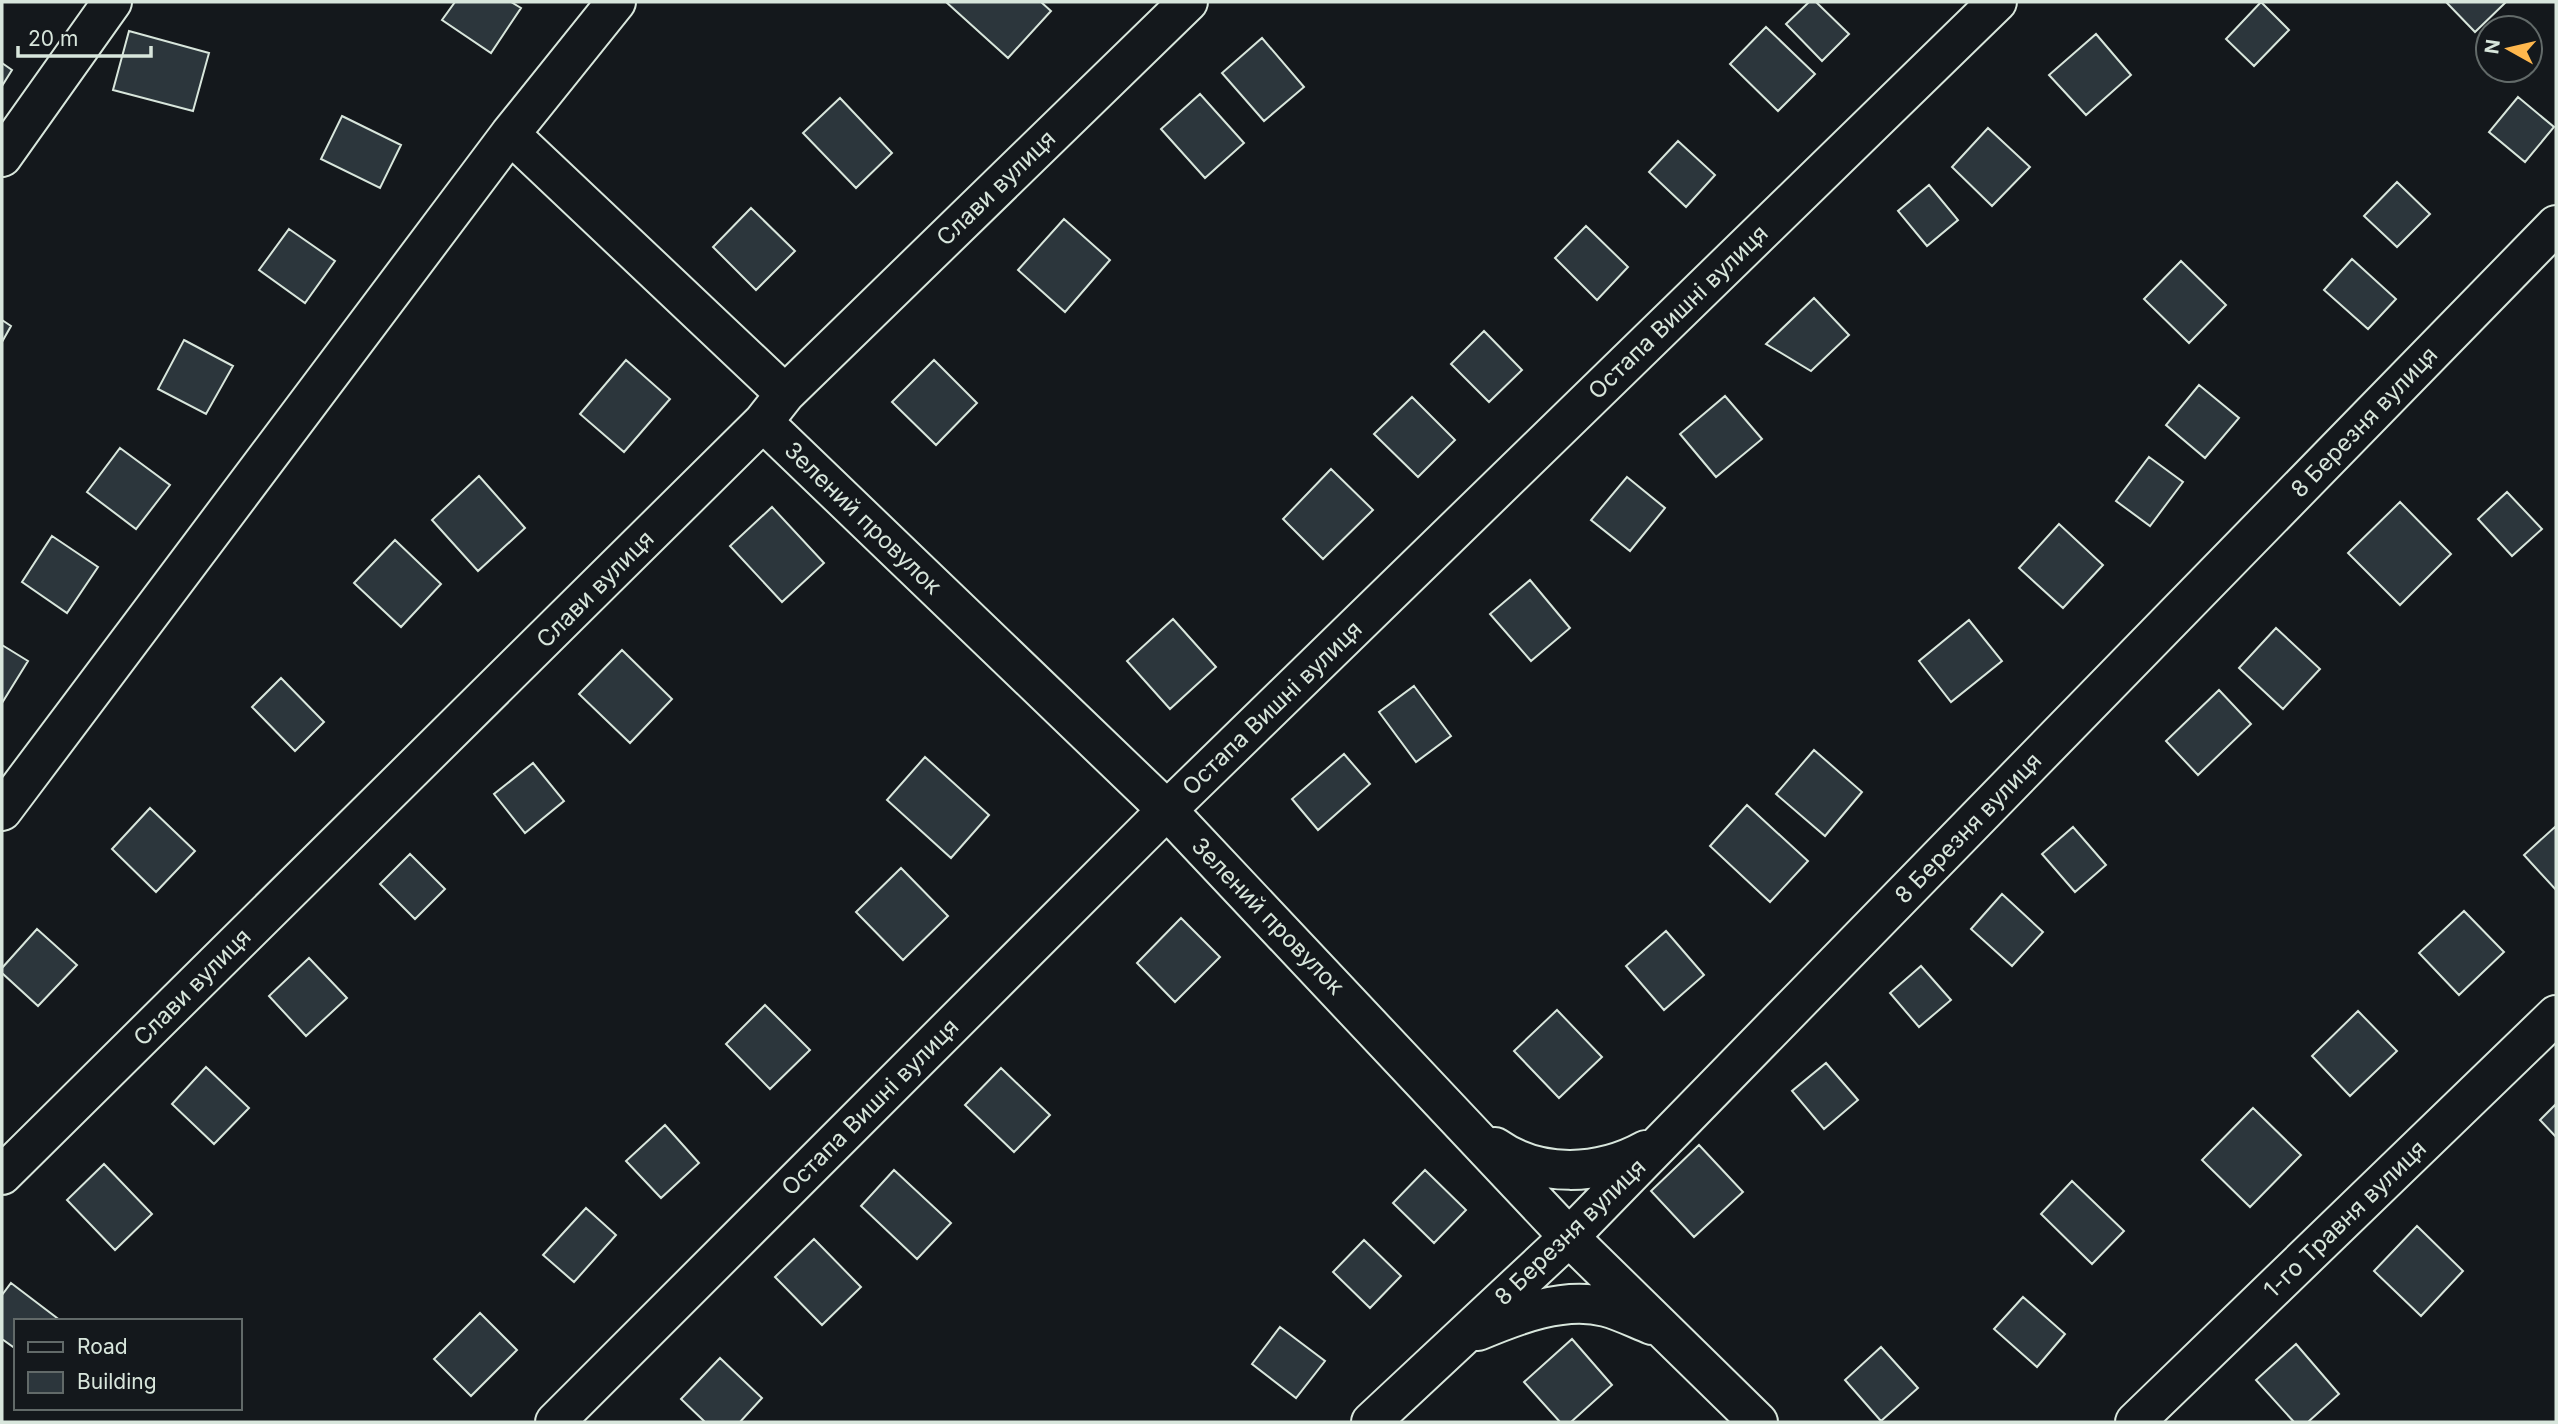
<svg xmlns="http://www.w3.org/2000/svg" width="2558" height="1424" viewBox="0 0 2558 1424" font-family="Inter,sans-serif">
	<rect width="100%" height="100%" fill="#14181c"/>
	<path fill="#2c363c" stroke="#d8e6dc" stroke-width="2" d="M455,2H511L521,8L491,53L442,20Z
		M946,2H1041L1051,11L1008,58Z
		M1809,2H1816L1849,34L1822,61L1786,24Z
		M2261,2L2289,30L2254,66L2226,39Z
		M2446,2H2506L2475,32Z
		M1766,27L1815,74L1778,111L1730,64Z
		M129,31L209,53L193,111L113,90Z
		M2096,34L2131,75L2086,115L2049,75Z
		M1262,38L1304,87L1264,121L1222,73Z
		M2,63L12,70L2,86Z
		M1200,94L1244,143L1205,178L1161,129Z
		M2518,97L2554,127L2525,162L2489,132Z
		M840,98L892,153L856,188L803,133Z
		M342,116L401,145L380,188L321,159Z
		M1988,128L2030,167L1992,206L1952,167Z
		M1678,141L1715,175L1686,207L1649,172Z
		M2397,182L2430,214L2397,247L2364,216Z
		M1929,185L1958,220L1927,246L1898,211Z
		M751,208L795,251L756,290L713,247Z
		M1064,219L1110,260L1065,312L1018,270Z
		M1586,226L1628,267L1597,300L1555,258Z
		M289,229L335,261L305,303L259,270Z
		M2352,259L2396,299L2368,329L2324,290Z
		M2181,261L2226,305L2189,343L2144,299Z
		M1814,298L1849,335L1811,371L1766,344Z
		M2,320L11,326L2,342Z
		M1484,331L1522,370L1489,402L1451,364Z
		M184,340L233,366L206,414L158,389Z
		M626,360L670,399L624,452L580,414Z
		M934,360L977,403L936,445L892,402Z
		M2199,385L2239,418L2205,458L2166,425Z
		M1725,396L1762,439L1716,477L1680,434Z
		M1412,397L1455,440L1418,477L1374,434Z
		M120,448L170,485L136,529L87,492Z
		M2149,457L2183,482L2150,526L2116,501Z
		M1331,469L1373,510L1323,559L1283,519Z
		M479,476L525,528L478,571L432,520Z
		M1627,477L1665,508L1630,551L1591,520Z
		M2507,492L2542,529L2512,556L2478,519Z
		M2400,502L2451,554L2400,605L2348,553Z
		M772,507L824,563L782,602L730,546Z
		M2059,524L2103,565L2063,608L2019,568Z
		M52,536L98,567L67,613L22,582Z
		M395,540L441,584L401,627L354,583Z
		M1530,580L1570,628L1531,661L1490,614Z
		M1173,619L1216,667L1170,709L1127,661Z
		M1969,620L2002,661L1951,702L1919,661Z
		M2276,628L2320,669L2283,709L2239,668Z
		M2,645L28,661L2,703Z
		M622,650L672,699L630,743L579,694Z
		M281,678L324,722L295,751L252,707Z
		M1414,686L1451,736L1416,762L1379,712Z
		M2219,690L2251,724L2198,775L2166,741Z
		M1814,750L1862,792L1825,836L1776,794Z
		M1344,754L1370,784L1318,830L1292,799Z
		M925,757L989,815L951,858L887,800Z
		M533,763L564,801L525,833L494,794Z
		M1747,805L1808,861L1770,902L1710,846Z
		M150,808L195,851L156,892L112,849Z
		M2556,826V890L2524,855Z
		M2073,827L2106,865L2075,892L2042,854Z
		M410,854L445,889L415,919L380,884Z
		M901,868L948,916L903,960L856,912Z
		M2002,894L2043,932L2012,966L1971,929Z
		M2464,911L2504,952L2459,995L2419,953Z
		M1181,918L1220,957L1175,1002L1137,963Z
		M37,929L77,965L38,1006L2,973V968Z
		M1666,931L1704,975L1664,1010L1626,966Z
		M309,958L347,998L306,1036L269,996Z
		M1921,966L1951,1000L1919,1027L1890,993Z
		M765,1005L810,1050L770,1089L726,1044Z
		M1557,1010L1602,1057L1559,1098L1514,1051Z
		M2358,1011L2397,1051L2350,1096L2312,1056Z
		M1826,1063L1858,1100L1824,1129L1792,1091Z
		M206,1067L249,1108L214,1144L172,1104Z
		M1001,1068L1050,1115L1014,1152L965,1105Z
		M2556,1104V1137L2540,1120Z
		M2253,1108L2301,1155L2250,1207L2202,1160Z
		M665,1125L699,1163L661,1198L626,1161Z
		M1699,1145L1743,1192L1694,1237L1651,1191Z
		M104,1164L152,1214L115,1250L67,1200Z
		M894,1170L951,1223L917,1259L861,1206Z
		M1425,1170L1466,1210L1434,1243L1393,1203Z
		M2072,1181L2124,1231L2092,1264L2041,1214Z
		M586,1208L616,1235L574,1282L543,1255Z
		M2417,1226L2463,1271L2421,1316L2374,1271Z
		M814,1239L861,1287L822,1325L775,1277Z
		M1364,1240L1401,1276L1370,1308L1333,1272Z
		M11,1283L61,1321H16V1349L2,1339V1295Z
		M2023,1297L2065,1334L2037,1367L1994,1329Z
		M480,1313L517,1350L471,1396L434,1359Z
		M1280,1327L1325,1361L1296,1398L1252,1364Z
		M1572,1339L1612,1385L1571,1422H1560L1524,1382Z
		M2296,1344L2339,1394L2308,1422H2294L2256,1380Z
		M1881,1347L1918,1388L1881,1421L1845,1380Z
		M720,1358L762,1398L740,1422H705L681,1399Z"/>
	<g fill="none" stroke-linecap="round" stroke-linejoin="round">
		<g stroke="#d8e6dc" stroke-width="42">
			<path id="street" d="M510,134L785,394
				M2,157L112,2
				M763,422L1167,810L1569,1237L1758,1422
				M2,811L510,134L616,2
				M1495,1147C1539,1178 1599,1176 1646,1150
				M2,1175L763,422L785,394L1188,2
				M1478,1331C1516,1315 1564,1296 1606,1307C1621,1311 1637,1319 1652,1325
				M555,1422L1167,810L1997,2
				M1371,1422L1569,1237L2556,225
				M2135,1422L2556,1015"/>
		</g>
		<use href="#street" stroke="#14181c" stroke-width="38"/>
	</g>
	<g text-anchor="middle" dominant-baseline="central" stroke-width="5" stroke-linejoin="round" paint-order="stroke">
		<g font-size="23" fill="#d8e6dc" stroke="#14181c">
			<text transform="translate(996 188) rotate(-44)">Слави вулиця</text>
			<text transform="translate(1678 312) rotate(-44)">Остапа Вишні вулиця</text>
			<text transform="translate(2364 422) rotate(-46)">8 Березня вулиця</text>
			<text transform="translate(863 518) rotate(44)">Зелений провулок</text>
			<text transform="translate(595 589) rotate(-45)">Слави вулиця</text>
			<text transform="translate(1272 708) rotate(-44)">Остапа Вишні вулиця</text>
			<text transform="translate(1968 828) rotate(-46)">8 Березня вулиця</text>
			<text transform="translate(1268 916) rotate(46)">Зелений провулок</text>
			<text transform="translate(192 987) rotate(-45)">Слави вулиця</text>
			<text transform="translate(870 1107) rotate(-45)">Остапа Вишні вулиця</text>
			<text transform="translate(2345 1219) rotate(-44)">1-го Травня вулиця</text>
			<text transform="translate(1570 1232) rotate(-44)">8 Березня вулиця</text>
		</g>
	</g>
	<rect width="2558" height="1424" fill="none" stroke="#d8e6dc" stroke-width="7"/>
	<rect x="14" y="1319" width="228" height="91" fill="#14181c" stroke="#626a69" stroke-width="2"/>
	<rect x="28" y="1342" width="35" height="10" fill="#14181c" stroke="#626a69" stroke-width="2"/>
	<text x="77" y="1354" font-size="21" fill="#d8e6dc">Road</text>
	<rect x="28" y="1372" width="35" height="21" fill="#2c363c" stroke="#626a69" stroke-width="2"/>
	<text x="77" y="1389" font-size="21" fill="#d8e6dc">Building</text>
	<g transform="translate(2509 49) rotate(278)"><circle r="33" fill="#14181c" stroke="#626a69" stroke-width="2"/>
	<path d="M0-5L12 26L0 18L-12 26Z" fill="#ffb74d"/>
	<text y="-10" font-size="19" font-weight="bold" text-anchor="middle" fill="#d8e6dc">N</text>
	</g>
	<path d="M18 46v10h133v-10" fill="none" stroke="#d8e6dc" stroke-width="3.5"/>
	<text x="28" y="46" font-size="21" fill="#d8e6dc" stroke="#14181c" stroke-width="5" paint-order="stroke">20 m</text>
</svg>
